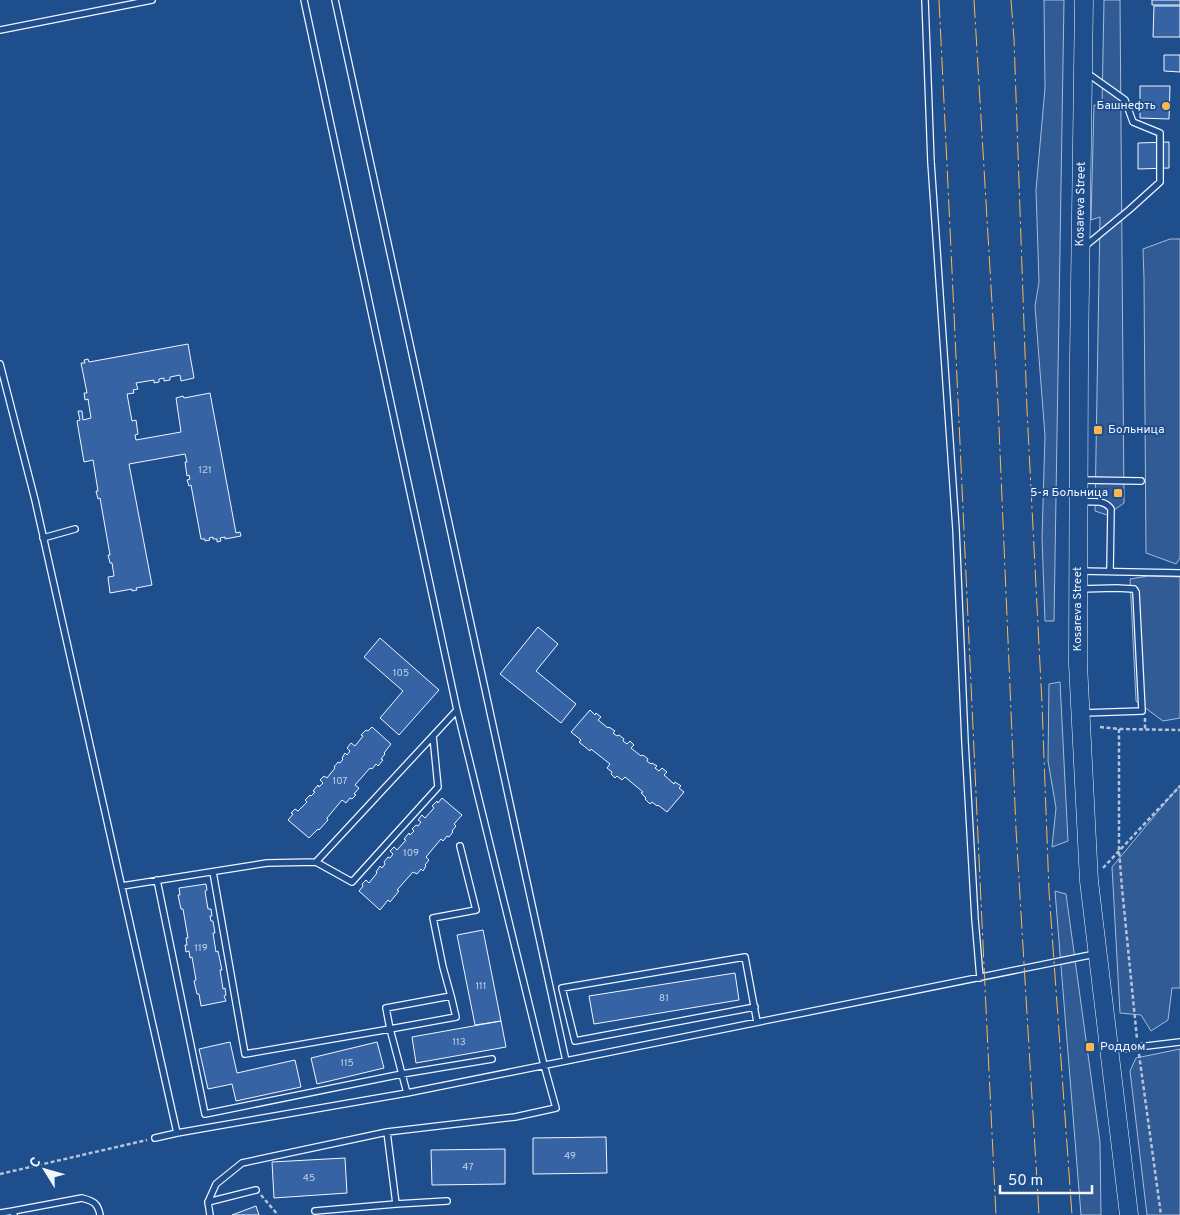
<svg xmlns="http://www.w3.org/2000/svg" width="1180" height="1215" viewBox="0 0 1180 1215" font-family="Overpass,sans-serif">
	<rect width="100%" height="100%" fill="#1f4e8c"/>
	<path fill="#305b95" stroke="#a8bbd7" d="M1044,0H1064L1054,621H1045L1042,538L1045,436L1035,306L1039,282L1036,190L1045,88Z
		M1104,0H1120L1124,503L1107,515L1095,511L1100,217L1091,220L1094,105L1102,106Z
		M1170,239H1180V558L1176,564L1146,553L1144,279L1143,249Z
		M1148,576L1180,577V718L1163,721L1136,701L1130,579Z
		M1060,682L1068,841L1052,847L1056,808L1048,761L1049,684Z
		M1180,785V988H1172L1168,1020L1151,1031L1141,1015L1120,1013L1112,867Z
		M1055,891L1066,894L1100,1142L1101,1215H1081Z
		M1180,1049V1215H1147L1130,1071L1136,1058Z"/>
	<path fill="#3563a3" stroke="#f2f6ff" d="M1152,0H1180V5H1152Z
		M1154,6H1180V37H1153Z
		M1164,55H1180V72L1164,71Z
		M1140,86H1170L1169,119L1140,118Z
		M1169,142V168L1138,169V143Z
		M188,344L194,378L181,381L180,375L170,377V380L164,381V378L159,379V382L154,383V380L136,383L138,389L133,390L134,393L127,394L132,421L136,420L138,434L135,435L136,440L181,432L176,398L183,396L184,398L210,393L236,533L240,532L241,536L225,539V537L220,538L221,541L217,542V539H213V537L209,538L210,540L205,541V539H201L191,485L189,486L187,480L190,479L189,475L187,476L185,462H187L185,454L129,464L152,585L136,588L137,590L132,591V589L110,593L108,577L114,576L112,563H110L108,555H110L100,498L98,499L96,491H98L93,460L84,462L77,421L80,420L78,411H82L83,420L91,418L88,399L85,400L84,393H87L81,363H85L84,360L88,359L89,362Z
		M538,627L558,644L536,671L576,704L561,723L500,674Z
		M380,638L439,690L399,735L380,718L403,691L364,657Z
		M590,710L595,715L596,713L601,717L598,720L608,728L609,727L615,731L613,733L617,736L619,735L624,739L623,741L627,744L630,741L634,745L631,748L641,756L643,755L648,759L647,761L651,764L652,763L657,766L655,768L659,771L662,768L667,772L664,775L674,784L675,782L681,786L679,788L684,792L667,812L658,805L657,806L652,802L650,804L645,799L646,798L641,793L643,792L625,777L622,780L617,776L615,778L611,774L612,772L607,768L610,764L591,749L590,751L579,742L581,740L571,732Z
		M372,727L391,744L384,753L385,754L381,759L383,760L378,766L376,764L372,769L370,768L355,785L359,788L354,794L356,795L352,799L350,798L346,803L342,800L327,818L328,820L319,830L318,829L309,838L288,820L293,814L291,813L295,809L298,811L307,802L305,800L310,795L311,796L315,792L313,791L318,785L319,787L323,783L320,780L324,776L327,778L335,768L334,767L338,762L340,763L343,759L342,758L345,753L347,755L350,751L347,748L351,743L355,746L363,736L361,735L366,730L368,731Z
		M442,798L462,815L454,824L456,826L452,831L453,832L449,837L447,836L443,841L441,839L426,857L429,860L425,865L426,866L423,871L421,869L417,874L413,872L397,890L399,891L390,902L388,900L380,910L359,891L363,886L362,884L366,880L369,883L377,873L376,872L380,866L382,868L385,864L384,862L388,857L390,858L393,854L390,851L394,847L397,850L406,840L404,839L409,833L410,835L414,831L412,829L416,825L418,826L421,822L418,820L422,815L425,818L434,808L432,806L437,801L438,803Z
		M206,884L207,890L205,891L208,909H211L212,916H210L211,921H213L215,933H213L216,952L218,951L222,970H220L223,989L225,988L226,995L224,996L226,1001L201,1006L199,994H197L194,981L196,980L192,957L190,958L189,951L186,952L185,945H187L186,938H188L183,909H181L178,895H180L179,888Z
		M483,930L501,1021L475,1025L457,935Z
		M735,973L739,1000L594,1024L589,996Z
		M501,1021L506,1047L416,1063L412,1037Z
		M230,1042L237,1073L295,1060L301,1087L236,1101L232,1084L208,1089L199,1049Z
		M377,1042L384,1068L317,1084L311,1058Z
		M606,1137L607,1173L533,1174V1138Z
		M505,1149V1184L432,1185L431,1150Z
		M345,1158L347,1193L274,1198L272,1162Z
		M256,1206L259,1215H232Z"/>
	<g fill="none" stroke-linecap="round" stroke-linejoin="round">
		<g stroke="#f2f6ff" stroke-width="8">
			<path id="service" d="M304,0L457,710
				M335,0L566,1061
				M925,0L931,162L956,529L965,742L975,919L980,978
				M0,30L152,0
				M1084,247L1129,210L1160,182V133L1133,122L1125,100L1087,73
				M0,364L35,500L177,1133
				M1081,480L1141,481
				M1081,502C1092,502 1104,499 1111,509L1110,571
				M43,538L75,529
				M1080,571L1180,573
				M1080,589L1116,588L1134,589L1136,592L1142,711L1083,713
				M213,872L245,1054L390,1029L407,1093
				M157,880L205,1114L402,1074L492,1059
				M122,886L267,863L316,862L352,882L438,787L433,736
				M451,996L456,1017L390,1029L386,1008L451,996L443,967L433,918L476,910L460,846
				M755,1007L575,1041L562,988L745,957L757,1022
				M1113,1050L1180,1042
				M155,1138L177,1133L407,1093L1095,954
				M208,1202L216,1184L242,1163L387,1132L515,1117L556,1108L544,1065L457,710L316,862
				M396,1204L447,1201
				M315,1211L396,1204L387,1132
				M0,1213L13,1211
				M14,1215L13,1211L82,1198C93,1201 98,1203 100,1215
				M210,1215L208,1202L256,1190"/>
		</g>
		<g stroke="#f2f6ff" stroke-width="19">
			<path id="primary" d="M1084,0L1079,358L1078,664L1089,881L1129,1215"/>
		</g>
		<path stroke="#b3c4dc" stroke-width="2.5" stroke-dasharray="4 2.5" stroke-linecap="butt" d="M1145,718V729
			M1100,727L1119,729L1180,730
			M1119,729V850L1122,888L1137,1039
			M1103,868L1180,786
			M1139,1054L1161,1215
			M0,1174L147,1140
			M261,1195L278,1215"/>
		<use href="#service" stroke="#1f4e8c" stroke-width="5.5"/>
		<use href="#primary" stroke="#1f4e8c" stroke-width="18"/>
		<path stroke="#ffb74d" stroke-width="1" stroke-dasharray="18 4 2.5 4" stroke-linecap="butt" d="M939,0C959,405 976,810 996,1215
			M974,0L998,404L1016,829L1039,1215
			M1011,0L1014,39L1027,410L1042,704L1049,891L1072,1215"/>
	</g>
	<g fill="#ffb74d" stroke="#1f4e8c" stroke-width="2">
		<circle cx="1166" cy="106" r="5"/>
		<rect x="1093" y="425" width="10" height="10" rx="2.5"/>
		<rect x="1113" y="488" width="10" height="10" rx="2.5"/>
		<rect x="1085" y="1042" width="10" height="10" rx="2.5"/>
	</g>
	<g text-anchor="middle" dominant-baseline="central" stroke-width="4" stroke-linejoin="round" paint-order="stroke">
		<g font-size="10" fill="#c3d1e8">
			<text x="205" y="470">121</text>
			<text x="401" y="673">105</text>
			<text x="340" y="781">107</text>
			<text x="411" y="853">109</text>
			<text x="201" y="948">119</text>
			<text x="481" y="986">111</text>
			<text x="664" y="998">81</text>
			<text x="459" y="1042">113</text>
			<text x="347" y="1063">115</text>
			<text x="570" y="1156">49</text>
			<text x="468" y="1167">47</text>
			<text x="309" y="1178">45</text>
		</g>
		<g font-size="12" fill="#f2f6ff" stroke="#1f4e8c" text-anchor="end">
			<text x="1156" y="106">Башнефть</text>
			<text x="1108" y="430" text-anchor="start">Больница</text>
			<text x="1108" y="493">5-я Больница</text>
			<text x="1100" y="1047" text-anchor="start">Роддом</text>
		</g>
		<g font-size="12" fill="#f2f6ff" stroke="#1f4e8c">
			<text transform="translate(1081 204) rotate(-89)">Kosareva Street</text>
			<text transform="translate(1078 609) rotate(-90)">Kosareva Street</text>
		</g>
	</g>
	<g transform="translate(45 1170) rotate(307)" stroke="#1f4e8c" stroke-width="4" paint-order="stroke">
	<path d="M0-4L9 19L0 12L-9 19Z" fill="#f2f6ff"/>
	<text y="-8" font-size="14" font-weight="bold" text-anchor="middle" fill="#f2f6ff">С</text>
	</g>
	<path d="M1000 1185v8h92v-8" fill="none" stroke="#f2f6ff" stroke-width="2.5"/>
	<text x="1008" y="1185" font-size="15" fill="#f2f6ff" stroke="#1f4e8c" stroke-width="4" paint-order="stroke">50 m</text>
</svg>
